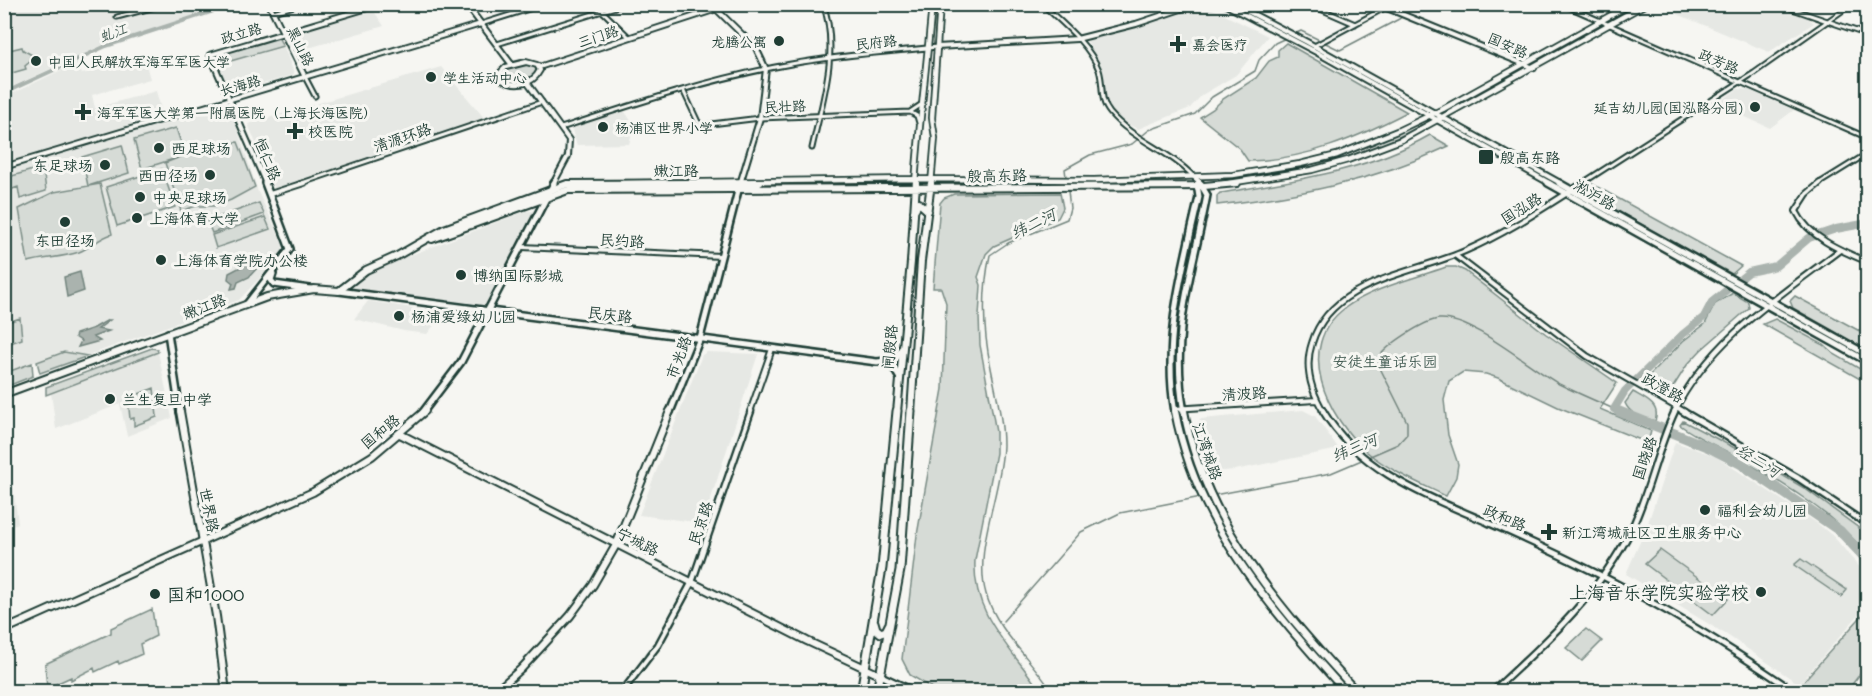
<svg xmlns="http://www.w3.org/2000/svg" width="1872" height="696" viewBox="0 0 1872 696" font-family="Mali,'LXGW WenKai TC',sans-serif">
	<rect width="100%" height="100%" fill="#f6f6f2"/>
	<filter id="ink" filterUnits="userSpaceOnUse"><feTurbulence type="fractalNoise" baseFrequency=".0167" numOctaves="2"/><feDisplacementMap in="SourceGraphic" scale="12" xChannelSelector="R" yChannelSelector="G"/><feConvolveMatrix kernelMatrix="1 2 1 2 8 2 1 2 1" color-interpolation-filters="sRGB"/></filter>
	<g filter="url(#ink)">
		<path fill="#e6e8e4" d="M1202,4L1268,36L1236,75L1202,95L1190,108L1138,129L1121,121L1107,105L1103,93L1101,69L1087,40Z
			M4,5H161L117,17L118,18L170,5H228L98,47L5,90Z
			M1661,5H1768L1808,18L1814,23L1769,52L1658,6Z
			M373,10L384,26L298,51L290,35L298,31Z
			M284,47L294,73L293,75L230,94L219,65Z
			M144,57L150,79L92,95L95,108L156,91L163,116L5,163V97L78,62L82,74Z
			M441,67L486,120L275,189L248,124Z
			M1738,89L1749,90L1794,110L1770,128L1716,104Z
			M224,105L235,122L258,192L283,244V253L239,300L89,355L64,351L5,373V170Z
			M623,109L634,125L629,144L577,145L572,130L574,125Z
			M526,211H537L487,305L344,289L382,266Z
			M368,301L444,313L427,334L404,331L354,319Z
			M158,352L172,418L127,436L120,404L56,429L51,393Z
			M707,352L758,354L703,523L639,515L702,355Z
			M1303,410L1315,416L1339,449L1235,470L1211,472L1196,427L1201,419Z
			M1675,442L1715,456L1817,523L1834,537L1867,576V605L1799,684L1727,635L1626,574L1647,526Z
			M13,487L18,523L5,528V490Z"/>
		<path fill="#d6dbd6" stroke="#7a8c85" stroke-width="1.5" d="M278,37L283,46L220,64L215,54Z
			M1286,43L1407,112C1357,138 1305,160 1248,161L1240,149L1200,117L1213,109L1223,99L1256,78L1269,61L1278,57V50Z
			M22,47L23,50L32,55V60L25,66L26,69L5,75V51Z
			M520,64L535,66L537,73C528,83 516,84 504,80L502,74L509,67Z
			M1418,123L1422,125C1360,160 1292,173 1223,182L1221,179C1290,172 1357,157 1418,123Z
			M176,128L185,155L212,144L238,142L255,187L231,200L215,206H196L181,211L165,163L183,156L142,169L134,140Z
			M1430,135L1449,146C1375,181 1297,196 1217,205V196L1220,193C1291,181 1366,172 1430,135Z
			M122,145L129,173L88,186L82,157Z
			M43,167L46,191L20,199L18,187L7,191L5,178Z
			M162,169L175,207L117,226L106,187Z
			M100,184L112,234C99,238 91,247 79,252C62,258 45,257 28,262L19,209L54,192Z
			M1592,184L1741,266L1732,274L1588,195L1587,188Z
			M1060,193L1063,208L1058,218L994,246L986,254L978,277L981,285L979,316L980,345L996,432V453L975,560C972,616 1012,648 1040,691H937L910,675L902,659L917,535L943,389L946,303L941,288H933L940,203L944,198L954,194Z
			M259,203L264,214L212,233L207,221Z
			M265,217L270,229L216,248L212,235Z
			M1446,267H1456L1465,271L1546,334L1617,383L1600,409L1651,431L1648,443L1558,407L1498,378L1486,374L1463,372L1449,381L1444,400L1448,435L1458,464L1456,477L1446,496C1419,483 1390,471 1367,452C1327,417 1293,347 1345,308C1371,288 1416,278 1446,267Z
			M1733,293L1748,302L1749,308L1701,350L1687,365L1670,392L1663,393L1643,382L1683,341L1705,324L1715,304Z
			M1795,296L1867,335V350L1793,308L1790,301Z
			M20,318L22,339L5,345V323Z
			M1775,319L1824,345L1834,354L1867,373V383L1763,324Z
			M152,348L157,349L158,352L46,395V387Z
			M64,352L88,356L40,373L37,362Z
			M32,363L33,376L5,387V373Z
			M154,388L157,417L134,426V418L130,419L128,398Z
			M1633,392C1645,399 1661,405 1655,421C1643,417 1630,415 1625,403Z
			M1683,421L1746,454L1804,488L1867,534V554C1832,512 1780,481 1733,455C1715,445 1696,437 1680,425Z
			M1660,550L1728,599L1713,615L1645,564Z
			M1801,559L1847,590L1841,597L1794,565Z
			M152,609L156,636L140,644L142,654L119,664L118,661L95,672L94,668L71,680V677L47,688L45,664L111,633V628Z
			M1867,610V665L1847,691H1809L1800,685Z
			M1586,629L1602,641L1582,661L1566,648Z"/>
		<path fill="#aab3ae" stroke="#72847d" stroke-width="1.5" d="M246,264L257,268L249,277L238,282L236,288L231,289L233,283L228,279L229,273Z
			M80,272L84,291L67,297L64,277Z
			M108,320H110L98,329L109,331L93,337L100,341L78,347L81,341L75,337L76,334L94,328Z"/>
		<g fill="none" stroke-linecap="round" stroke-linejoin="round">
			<path stroke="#72847d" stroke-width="1.5" d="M1855,4L1868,9
				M1066,177L1065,169L1090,155L1132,144L1149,130L1195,114L1212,97L1255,71L1259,60L1275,43L1301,31L1340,50L1399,19L1420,4
				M1368,457L1398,444L1407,434V422L1379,366L1378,358C1387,345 1423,321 1439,319C1471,316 1530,368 1559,384C1579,394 1599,402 1618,411
				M1214,495L1331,473L1364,459
				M1003,621L1081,532L1120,513L1201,497
				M1052,692C1032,659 998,633 986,594C973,549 1002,492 1003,445C1003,419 996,394 991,368C983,331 982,292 990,255L1008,243L1067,219L1070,208L1068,191"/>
			<path stroke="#aab3ae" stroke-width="4" d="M4,93L106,46L235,4"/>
			<path stroke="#aab3ae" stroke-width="8" d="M1614,409L1625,391L1682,335L1704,317L1712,302L1749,272L1776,266L1809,238L1836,229L1868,223
				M1618,411L1621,412"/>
			<path stroke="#aab3ae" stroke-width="10" d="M1618,411L1708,447L1741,464L1840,531L1868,561"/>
			<g stroke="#1f3d34" stroke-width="7">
				<path id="street-far2" d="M595,4L629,37
					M1042,4C1062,23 1089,44 1099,70C1104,85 1099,100 1110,113C1133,140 1170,151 1194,177
					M1309,4L1355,24
					M1562,4L1868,138
					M1778,4L1868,35
					M940,6L972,4
					M273,12L302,4
					M117,17L166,4
					M481,24L545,4
					M497,44L625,4
					M1314,46L1392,4
					M305,77L315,96
					M683,90L698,122L703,125L760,118L910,112L922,104
					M910,112L917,116L919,123
					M561,128C637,103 713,78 791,64C839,55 888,52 937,47
					M812,148C822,102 840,50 823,4
					M299,184L542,102
					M1581,184L1754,73L1852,4
					M1818,184L1868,153"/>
			</g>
			<g stroke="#1f3d34" stroke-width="8">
				<path id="street-far1" d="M1820,183L1807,194L1796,211C1809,238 1842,251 1868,262
					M270,194L304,183
					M522,247L721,256
					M1456,256L1587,356L1685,412
					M1174,409L1316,400
					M750,412L772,349
					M1324,412C1311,391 1304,367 1312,343C1331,280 1413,274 1465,251C1507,233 1545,207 1583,183
					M1674,412C1710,340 1778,297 1840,250"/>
			</g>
			<g stroke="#1f3d34" stroke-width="9">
				<path id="street" d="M1323,411C1360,472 1427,496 1489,523C1528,540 1566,558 1604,577C1671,611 1734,650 1795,692
					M1682,411L1798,478L1868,525
					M882,676L916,692
					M622,692L658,645L692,582L751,411
					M1492,692C1545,643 1600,594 1632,528C1650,490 1657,449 1675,411"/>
			</g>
			<g stroke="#1f3d34" stroke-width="8">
				<path id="secondary-far2" d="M269,4L305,77
					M466,4L512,65
					M711,4L756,48L766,69L760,118L740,184
					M1224,4L1316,52L1551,184
					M1234,4L1307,42L1562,184
					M1377,4L1534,68
					M937,47L1077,39L1136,24L1196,4
					M526,62L537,65L540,70C532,86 513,88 499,78V74L506,67Z
					M539,67L732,4
					M527,82L569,140L568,156L553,184
					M4,167L481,24
					M1194,177L1202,184
					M266,184L210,55L381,4"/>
			</g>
			<g stroke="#1f3d34" stroke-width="10">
				<path id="secondary-far1" d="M1548,183L1868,362
					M1559,183L1868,355
					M273,274L271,280L274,284L310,289
					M339,291L877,362L895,360L901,349
					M247,304L290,249L265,183
					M168,333L180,412
					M885,364L893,367L899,377
					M423,412L461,362L554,183
					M670,412L700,338L740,183
					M1175,412C1162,339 1183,268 1199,197L1197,184
					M1184,412C1169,332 1193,272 1207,195L1200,183"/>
			</g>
			<g stroke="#1f3d34" stroke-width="10">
				<path id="secondary" d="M180,411L216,616L226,692
					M1175,411C1196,524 1271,609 1346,692
					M1184,411C1204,523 1282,611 1357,692
					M400,434L807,641L882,676
					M4,630L313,492L372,456L425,411
					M495,692L521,669L570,616L593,585L616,545L670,411"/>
			</g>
			<g stroke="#1f3d34" stroke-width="8">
				<path id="primary-far2" d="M567,184L915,179L1094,180L1233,175L1300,164L1337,155L1397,131L1443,109L1631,4
					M915,184C919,124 927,64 932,4
					M931,184L935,138L932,118L940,4
					M1223,184L1312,170L1348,160L1401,140L1646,4"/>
			</g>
			<g stroke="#1f3d34" stroke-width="10">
				<path id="primary-far1" d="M914,211L919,203L928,211
					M432,239L568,190L1204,186L1237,183
					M4,394L267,297L314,289L339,291L366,270L397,256L444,229L567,184L759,183
					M897,412L911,262L916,183
					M911,412L921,261L931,183"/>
			</g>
			<g stroke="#1f3d34" stroke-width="11">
				<path id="primary" d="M874,622L876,629L881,633L886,631L889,625
					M861,692L882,568L897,411
					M877,692L900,570L911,411"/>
			</g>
			<use href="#street-far2" stroke="#f6f6f2" stroke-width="3"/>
			<use href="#street-far1" stroke="#f6f6f2" stroke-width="4"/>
			<use href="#street" stroke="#f6f6f2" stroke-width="4.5"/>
			<use href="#secondary-far2" stroke="#f6f6f2" stroke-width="4"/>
			<use href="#secondary-far1" stroke="#f6f6f2" stroke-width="5"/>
			<use href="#secondary" stroke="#f6f6f2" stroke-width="6"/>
			<use href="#primary-far2" stroke="#f6f6f2" stroke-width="4.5"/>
			<use href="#primary-far1" stroke="#f6f6f2" stroke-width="6"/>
			<use href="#primary" stroke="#f6f6f2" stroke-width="7"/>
		</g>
	</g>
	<g fill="#1f3d34" stroke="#f6f6f2" stroke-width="2">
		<circle cx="779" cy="41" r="6"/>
		<path d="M1175 35h6v6h6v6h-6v6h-6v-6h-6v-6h6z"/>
		<circle cx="36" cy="61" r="6"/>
		<circle cx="431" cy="77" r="6"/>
		<circle cx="1755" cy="107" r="6"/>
		<path d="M80 103h6v6h6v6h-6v6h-6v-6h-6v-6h6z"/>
		<circle cx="603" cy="127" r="6"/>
		<path d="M292 122h6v6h6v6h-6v6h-6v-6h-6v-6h6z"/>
		<circle cx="159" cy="148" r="6"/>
		<rect x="1478" y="149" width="16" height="16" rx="3"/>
		<circle cx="105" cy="165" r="6"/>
		<circle cx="210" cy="175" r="6"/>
		<circle cx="140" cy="197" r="6"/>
		<circle cx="137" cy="218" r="6"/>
		<circle cx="65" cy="222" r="6"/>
		<circle cx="161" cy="260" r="6"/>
		<circle cx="461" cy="275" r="6"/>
		<circle cx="399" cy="316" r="6"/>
		<circle cx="110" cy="399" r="6"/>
		<circle cx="1705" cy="510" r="6"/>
		<path d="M1546 523h6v6h6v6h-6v6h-6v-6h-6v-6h6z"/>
		<circle cx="1761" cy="592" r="6"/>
		<circle cx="155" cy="594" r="6"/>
	</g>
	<g text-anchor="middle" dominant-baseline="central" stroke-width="6" stroke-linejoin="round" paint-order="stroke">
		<g font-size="14" font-style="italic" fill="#425a52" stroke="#f6f6f2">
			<text transform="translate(113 32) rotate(-20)">虬江</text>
		</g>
		<g font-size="14" fill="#1f3d34" stroke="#f6f6f2">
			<text transform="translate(241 33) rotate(-16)">政立路</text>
			<text transform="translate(598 36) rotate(-18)">三门路</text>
			<text transform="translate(876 42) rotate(-6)">民府路</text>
			<text transform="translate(1508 45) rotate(24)">国安路</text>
			<text transform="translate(301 46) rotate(64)">黑山路</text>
			<text transform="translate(1719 61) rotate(23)">政芳路</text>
			<text transform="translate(240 85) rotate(-16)">长海路</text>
			<text transform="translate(785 106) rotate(-3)">民壮路</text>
		</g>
		<g font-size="14" fill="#1f3d34" stroke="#f6f6f2" text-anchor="start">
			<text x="767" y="41" text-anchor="end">龙腾公寓</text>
			<text x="1192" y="44">嘉会医疗</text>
			<text x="48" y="61">中国人民解放军海军军医大学</text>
			<text x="443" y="77">学生活动中心</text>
			<text x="1743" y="107" text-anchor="end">延吉幼儿园(国泓路分园)</text>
			<text x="97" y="112">海军军医大学第一附属医院（上海长海医院）</text>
			<text x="615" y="127">杨浦区世界小学</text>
		</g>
		<g font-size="15" fill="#1f3d34" stroke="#f6f6f2" text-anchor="start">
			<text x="308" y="131">校医院</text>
			<text x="171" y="148">西足球场</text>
			<text x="1500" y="157">殷高东路</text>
			<text x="93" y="165" text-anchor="end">东足球场</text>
			<text x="198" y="175" text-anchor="end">西田径场</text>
			<text x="152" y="197">中央足球场</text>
			<text x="149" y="218">上海体育大学</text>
			<text x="65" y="240" text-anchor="middle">东田径场</text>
			<text x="173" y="260">上海体育学院办公楼</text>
			<text x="473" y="275">博纳国际影城</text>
			<text x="411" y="316">杨浦爱绿幼儿园</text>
			<text x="122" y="399">兰生复旦中学</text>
			<text x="1717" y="510">福利会幼儿园</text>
			<text x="1562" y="532">新江湾城社区卫生服务中心</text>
		</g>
		<g font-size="15" fill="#1f3d34" stroke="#f6f6f2">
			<text transform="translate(402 137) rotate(-19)">清源环路</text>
			<text transform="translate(268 159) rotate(67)">恒仁路</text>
			<text x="676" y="170">嫩江路</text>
			<text transform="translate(997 175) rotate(-1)">殷高东路</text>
			<text transform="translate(1595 194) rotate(30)">淞沪路</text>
			<text transform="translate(1521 208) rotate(-32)">国泓路</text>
			<text transform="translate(622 240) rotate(3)">民约路</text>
			<text transform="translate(204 306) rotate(-21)">嫩江路</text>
			<text transform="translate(610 314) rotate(7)">民庆路</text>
			<text transform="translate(889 347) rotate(-85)">闸殷路</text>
			<text transform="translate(678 357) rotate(-69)">市光路</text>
			<text transform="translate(1663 387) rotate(29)">政澄路</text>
			<text transform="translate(1244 393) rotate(-4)">清波路</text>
			<text transform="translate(380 431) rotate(-39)">国和路</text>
			<text transform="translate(1208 451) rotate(71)">江湾城路</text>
			<text transform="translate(1644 458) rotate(-71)">国晓路</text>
			<text transform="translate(210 510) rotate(79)">世界路</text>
			<text transform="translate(1505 517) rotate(23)">政和路</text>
			<text transform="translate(700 523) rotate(-71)">民京路</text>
			<text transform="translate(638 541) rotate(26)">宁城路</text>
		</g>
		<g font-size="15" fill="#445d54" stroke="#f6f6f2">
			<text x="1385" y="361">安徒生童话乐园</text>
		</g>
		<g font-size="16" font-style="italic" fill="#425a52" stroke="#f6f6f2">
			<text transform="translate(1033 223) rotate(-26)">纬二河</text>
			<text transform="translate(1354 447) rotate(-23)">纬三河</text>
			<text transform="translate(1759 460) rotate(32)">经二河</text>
		</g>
		<g font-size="18" fill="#1f3d34" stroke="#f6f6f2" text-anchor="end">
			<text x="1749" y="592">上海音乐学院实验学校</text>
			<text x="167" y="594" text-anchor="start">国和1000</text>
		</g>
	</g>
	<rect width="1872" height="696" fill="none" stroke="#f6f6f2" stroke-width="24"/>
	<rect x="12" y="12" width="1848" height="672" fill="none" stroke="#1f3d34" stroke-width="2" filter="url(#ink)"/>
</svg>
